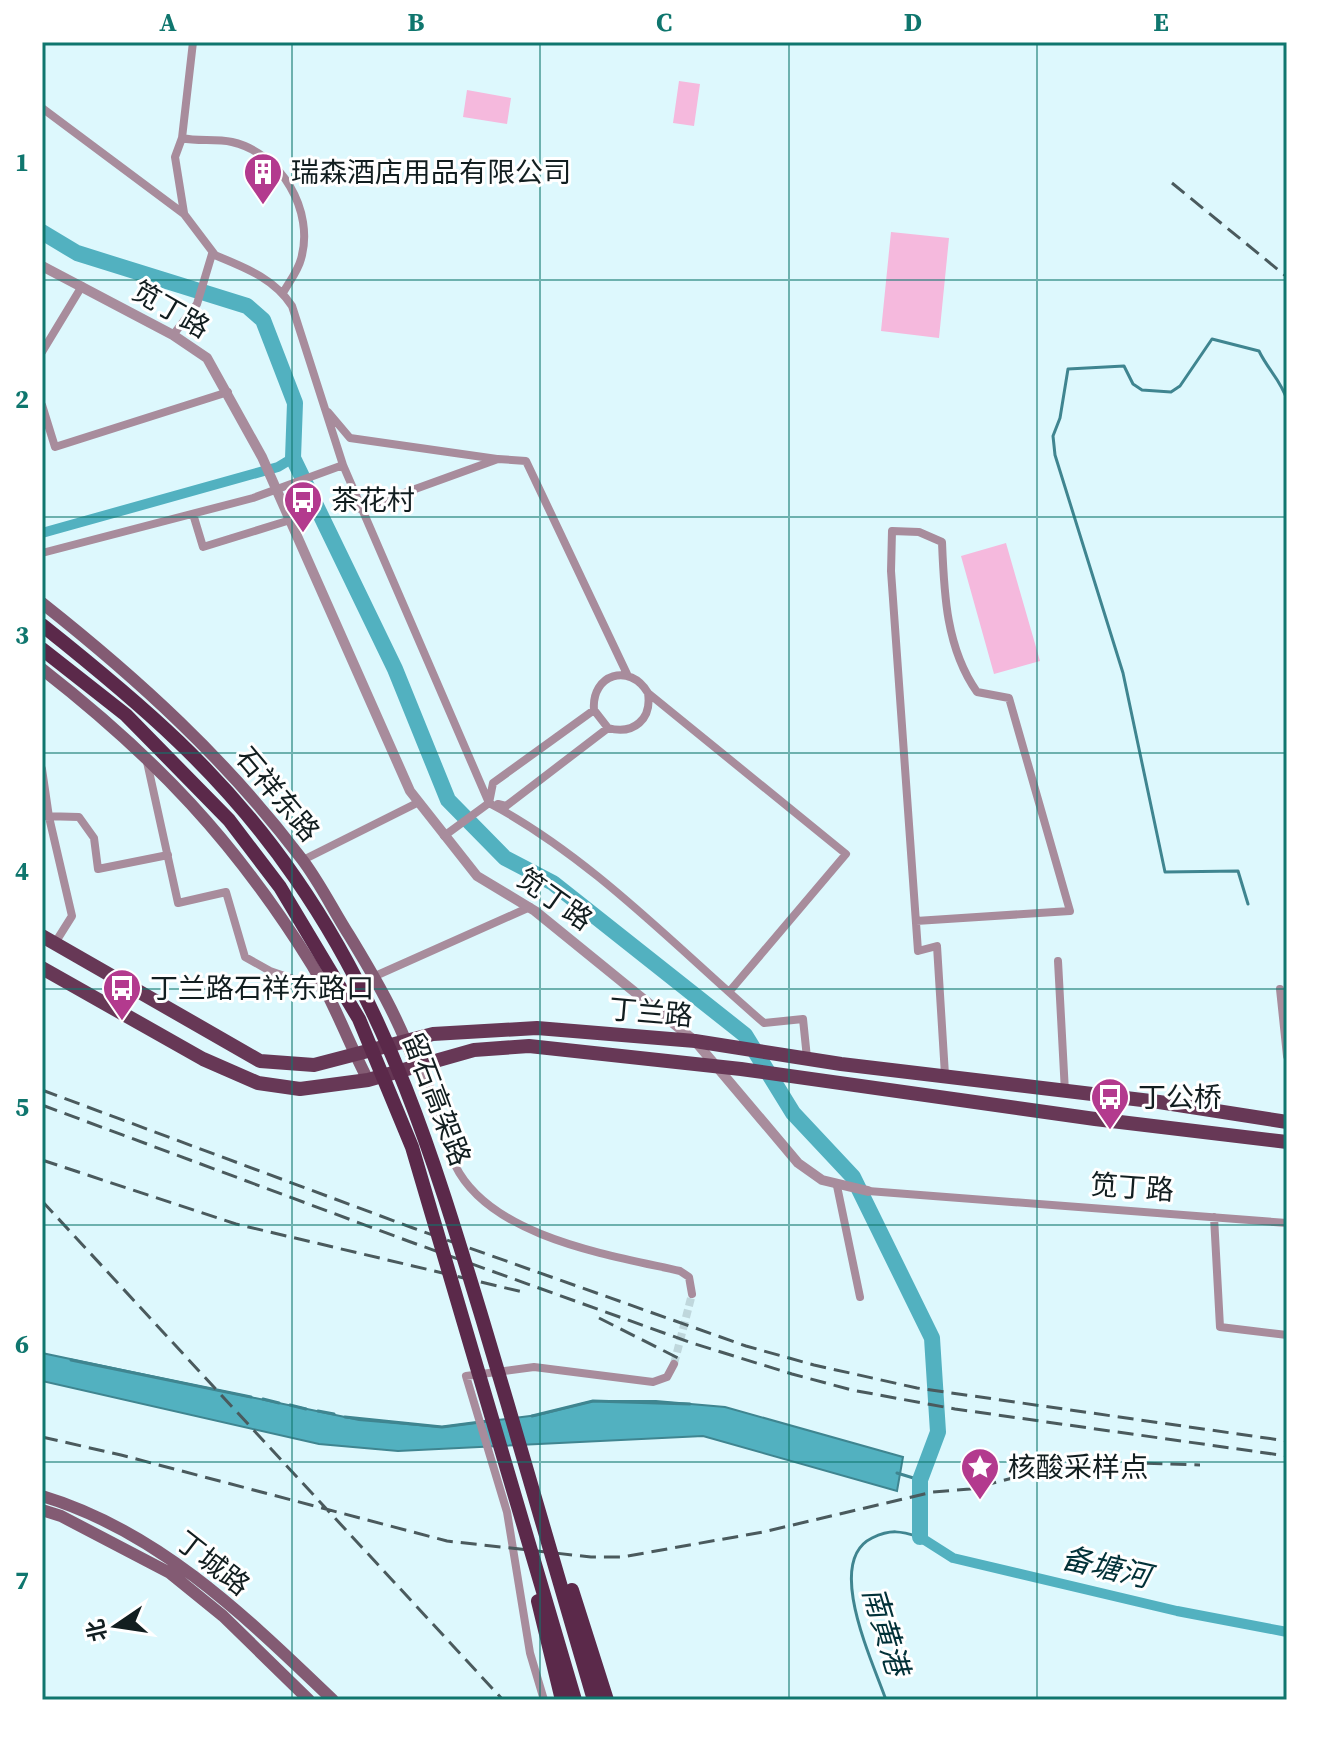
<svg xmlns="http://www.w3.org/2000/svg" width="1329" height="1742" viewBox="0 0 1329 1742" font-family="'Source Serif 4','Noto Sans SC',serif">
	<rect width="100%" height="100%" fill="#ddf8fd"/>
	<path fill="#f5b9dd" d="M679,81L700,84L694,126L673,123Z
		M467,90L511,98L507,124L463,117Z
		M891,232L949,238L939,338L881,331Z
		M1006,543L1040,661L994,674L961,556Z"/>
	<path fill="#52b1c0" stroke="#3f8590" stroke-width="2" d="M42,1353L359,1420L442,1427L538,1415L593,1401H656L725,1407L903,1457L897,1491L703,1436L398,1451L319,1444L42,1381Z"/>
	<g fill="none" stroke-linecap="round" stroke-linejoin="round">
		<path stroke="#3f8590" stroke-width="3" d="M1287,419V425
			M1248,904L1238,871L1165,872L1123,673L1055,455L1053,436L1060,418L1068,369L1124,366L1133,384L1142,390L1171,392L1180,386L1212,339L1259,351C1268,370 1281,380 1287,400
			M71,1360L251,1397
			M263,1399L279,1403
			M290,1405L306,1409
			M318,1411L334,1414
			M532,1416L593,1401L690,1404
			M345,1417L442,1427L488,1421
			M897,1473L920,1480
			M886,1700C873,1662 824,1561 872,1538C891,1529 900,1531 920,1537"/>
		<path stroke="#52b1c0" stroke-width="10" d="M42,533L278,467L293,458
			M920,1537L953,1558L1177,1611L1287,1632"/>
		<path stroke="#52b1c0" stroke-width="16" d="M42,232L77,253L247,306L263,320L295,403L293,458L395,669L448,800L505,858L553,883L745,1035L793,1113L853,1177L932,1338L938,1432L920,1480V1537"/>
		<path stroke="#bfd7dc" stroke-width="8" stroke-dasharray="8 4" stroke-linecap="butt" d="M674,1364L692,1294"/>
		<path stroke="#a88c9c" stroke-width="8" d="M42,108L184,214L215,255
			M182,138C198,142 215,138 232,142C281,153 315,211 301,259C298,271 289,282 283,293
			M184,213L175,157L182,138L193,42
			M173,335L197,304L212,254C243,267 273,277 292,306L343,465L489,803C590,856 678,949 764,1023L803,1019L807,1058
			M42,352L82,286
			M42,405L55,447L228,392
			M328,412L350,438L497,459
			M360,509L498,459L526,461L627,674
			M193,514L203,547L287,521
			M42,553L253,498L343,465
			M648,693C652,719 634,735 608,728L594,710C591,674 630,662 648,693L846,854L729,992
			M147,762L178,903L226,892L245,957L270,971L325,990
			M42,769L49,817L72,916L55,943
			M498,804L506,806L608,728
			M42,816L79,817L94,838L98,869L168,855
			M444,836L489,803L493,783L594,710
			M303,860L419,802
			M916,921L1070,911L1009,698L977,692C946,648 944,593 942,542L919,532L892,531L891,571L918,951L937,946L945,1075
			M1058,961L1065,1092
			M373,977L530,907
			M1280,989L1287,1056
			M415,1065C442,1092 440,1132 455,1165C490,1237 609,1255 680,1271L689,1277L692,1294
			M837,1186L860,1297
			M868,1191L1287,1223
			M1214,1217L1220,1327L1287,1335
			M544,1700L530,1653L507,1512L466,1376L534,1367L653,1382L667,1377L674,1364"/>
		<path stroke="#a88c9c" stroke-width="10" d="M42,266L173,335L207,358L262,457L410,791L477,876L535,911L695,1041L798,1163L822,1180L868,1191"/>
		<path stroke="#835b73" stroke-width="12" d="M42,603C138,679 226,759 301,858C319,881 333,910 349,935C374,976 399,1019 415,1065
			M42,669C156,758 235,841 312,965C334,1002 348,1042 368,1080
			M42,1496C159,1531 247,1618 333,1700
			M42,1510L61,1516L170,1573L223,1616L309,1700"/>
		<path stroke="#673856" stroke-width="14" d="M42,936L260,1061L314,1065L433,1034L537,1028L695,1041L841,1064L1159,1102L1287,1122
			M42,968L203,1059L258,1083L300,1089L368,1080L474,1050L529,1046L741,1069L1095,1119L1287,1142"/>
		<path stroke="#4a5a5d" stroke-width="3" stroke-dasharray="16 8" stroke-linecap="butt" d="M1172,183L1287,277
			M42,1090L413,1228L746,1346L814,1365L917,1388L1287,1441
			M42,1105L408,1241L692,1343L792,1374L852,1390L955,1409L1287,1456
			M42,1160L236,1224L527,1293
			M42,1201L503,1700
			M599,1318L684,1361
			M42,1437L121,1455L447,1541L591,1557H622L763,1532L933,1492L970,1489L1036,1472L1138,1463L1200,1465"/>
		<path stroke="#5b294a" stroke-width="14" d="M42,625C140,703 224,774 296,879C391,1016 434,1160 482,1318C520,1445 557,1572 594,1700
			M42,649L126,715L229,820L280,887L359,1019L412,1147L575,1700
			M572,1590L607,1700
			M538,1601L562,1700"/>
	</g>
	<path fill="none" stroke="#0f766e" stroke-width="2" stroke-opacity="0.55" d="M292,42V1700M540,42V1700M789,42V1700M1037,42V1700M42,280H1287M42,517H1287M42,753H1287M42,989H1287M42,1225H1287M42,1462H1287"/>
	<defs>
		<g id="building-pin" transform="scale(2)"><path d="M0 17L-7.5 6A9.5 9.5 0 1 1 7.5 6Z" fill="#b33a8e" stroke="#fff"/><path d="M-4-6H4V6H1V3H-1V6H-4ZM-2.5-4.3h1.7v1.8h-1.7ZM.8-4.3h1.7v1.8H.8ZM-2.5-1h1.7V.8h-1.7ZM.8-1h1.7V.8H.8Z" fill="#fff"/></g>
		<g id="bus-pin" transform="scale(2)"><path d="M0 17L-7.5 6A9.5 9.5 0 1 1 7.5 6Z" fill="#b33a8e" stroke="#fff"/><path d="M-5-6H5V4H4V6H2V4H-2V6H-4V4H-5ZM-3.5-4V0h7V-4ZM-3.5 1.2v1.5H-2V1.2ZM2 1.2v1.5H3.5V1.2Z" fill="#fff"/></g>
		<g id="sight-pin" transform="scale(2)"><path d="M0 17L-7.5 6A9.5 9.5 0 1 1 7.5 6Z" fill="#b33a8e" stroke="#fff"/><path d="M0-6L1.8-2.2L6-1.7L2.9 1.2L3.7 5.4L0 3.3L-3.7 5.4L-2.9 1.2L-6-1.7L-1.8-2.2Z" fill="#fff"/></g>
	</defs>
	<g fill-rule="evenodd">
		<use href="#building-pin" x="263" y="172"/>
		<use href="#bus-pin" x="303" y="500"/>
		<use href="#bus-pin" x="122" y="988"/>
		<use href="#bus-pin" x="1110" y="1097"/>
		<use href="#sight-pin" x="980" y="1467"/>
	</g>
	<g text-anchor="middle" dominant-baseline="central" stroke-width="6" stroke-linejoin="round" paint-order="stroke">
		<g font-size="28" fill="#121e20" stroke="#fff" text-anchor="start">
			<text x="291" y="172">瑞森酒店用品有限公司</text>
			<text x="331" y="500">茶花村</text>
			<text x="150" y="988">丁兰路石祥东路口</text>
			<text x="1138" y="1097">丁公桥</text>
			<text x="1008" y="1467">核酸采样点</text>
		</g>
		<g font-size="28" fill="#121e20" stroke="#fff">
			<text transform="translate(171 309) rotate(30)">笕丁路</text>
			<text transform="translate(278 794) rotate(50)">石祥东路</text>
			<text transform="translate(555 899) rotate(35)">笕丁路</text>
			<text transform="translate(651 1012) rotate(5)">丁兰路</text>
			<text transform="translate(437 1099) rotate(69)">留石高架路</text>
			<text transform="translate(1132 1187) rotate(4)">笕丁路</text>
			<text transform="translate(213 1563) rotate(38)">丁城路</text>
		</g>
		<g font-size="30" font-style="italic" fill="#023138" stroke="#fff">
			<text transform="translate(1106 1567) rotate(13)">备塘河</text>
			<text transform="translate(886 1631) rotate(73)">南黄港</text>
		</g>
	</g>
	<rect width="1329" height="1742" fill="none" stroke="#ffffff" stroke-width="88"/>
	<g transform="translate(116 1626) rotate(257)" stroke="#ffffff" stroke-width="6" paint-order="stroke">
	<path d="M0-6L14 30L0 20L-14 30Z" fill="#121e20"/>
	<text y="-12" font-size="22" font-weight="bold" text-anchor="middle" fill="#121e20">北</text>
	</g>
	<rect x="44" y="44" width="1241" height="1654" fill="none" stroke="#0f766e" stroke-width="3"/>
	<g font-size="26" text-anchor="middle" font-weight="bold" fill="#0f766e">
		<text x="168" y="31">A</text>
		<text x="416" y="31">B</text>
		<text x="664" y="31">C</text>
		<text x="913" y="31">D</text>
		<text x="1161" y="31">E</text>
		<text x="22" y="171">1</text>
		<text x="22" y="408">2</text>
		<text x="22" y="644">3</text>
		<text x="22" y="880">4</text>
		<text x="22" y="1116">5</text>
		<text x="22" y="1353">6</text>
		<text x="22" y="1589">7</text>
	</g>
</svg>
